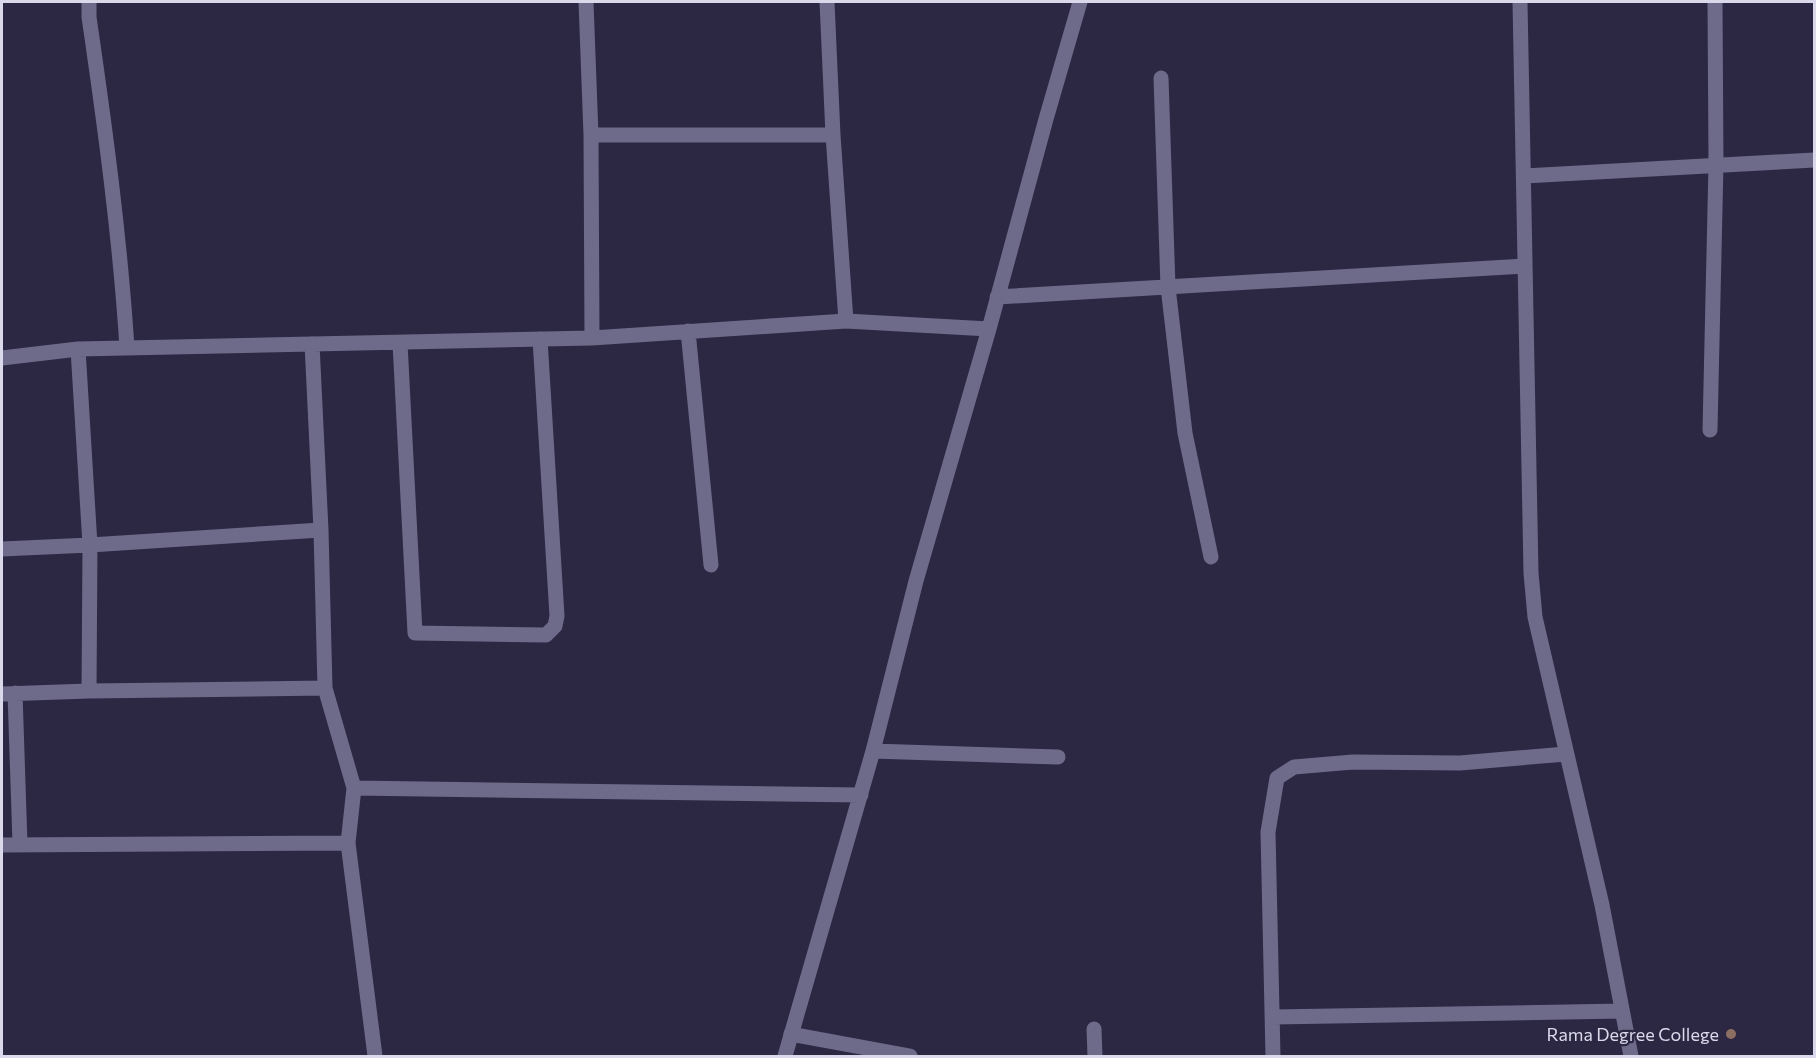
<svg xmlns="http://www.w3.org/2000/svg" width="1816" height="1058" viewBox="0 0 1816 1058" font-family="Commissioner,sans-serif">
	<rect width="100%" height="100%" fill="#2c2742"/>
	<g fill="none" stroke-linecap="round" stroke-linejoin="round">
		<path stroke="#6e6a89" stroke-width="15" d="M791,1034L910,1056"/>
		<path stroke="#6e6a89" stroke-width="15" d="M89,2V17C105,127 120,237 127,348
			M586,2L591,135L592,338
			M827,2L833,135L846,321
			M1520,2L1531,573L1535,617L1602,905L1631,1056
			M1161,78L1168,287L1185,433L1211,557
			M591,135H833
			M1524,176L1814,160
			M997,297L1525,266
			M688,331L711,565
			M400,343L415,633L546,635L555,626L557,616L540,339
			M312,344L321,530L325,688L354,788L348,843L375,1056
			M78,349L90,545L89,691
			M2,358L78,349L592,338L846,321L989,329
			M1710,430L1716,164L1715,2
			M2,549L90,545L321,530
			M15,693L20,844
			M2,694L89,691L325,688
			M873,751L1058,757
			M354,788L861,795
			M2,845L348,843
			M1273,1017L1622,1011
			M1094,1029L1095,1056
			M785,1056L873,751L916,581L989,329L1046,119L1080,2
			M1273,1056L1268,832L1277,778L1294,767L1353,762L1460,763L1566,754"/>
	</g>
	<circle fill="#8d6e63" stroke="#2c2742" stroke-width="2" cx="1731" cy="1034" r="6"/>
	<g text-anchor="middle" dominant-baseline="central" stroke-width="4.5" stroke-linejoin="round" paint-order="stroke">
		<g font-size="18" fill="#dad9eb" stroke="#2c2742" text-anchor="end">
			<text x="1719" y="1034">Rama Degree College</text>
		</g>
	</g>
	<rect width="1816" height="1058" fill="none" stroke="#dad9eb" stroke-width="6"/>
</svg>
